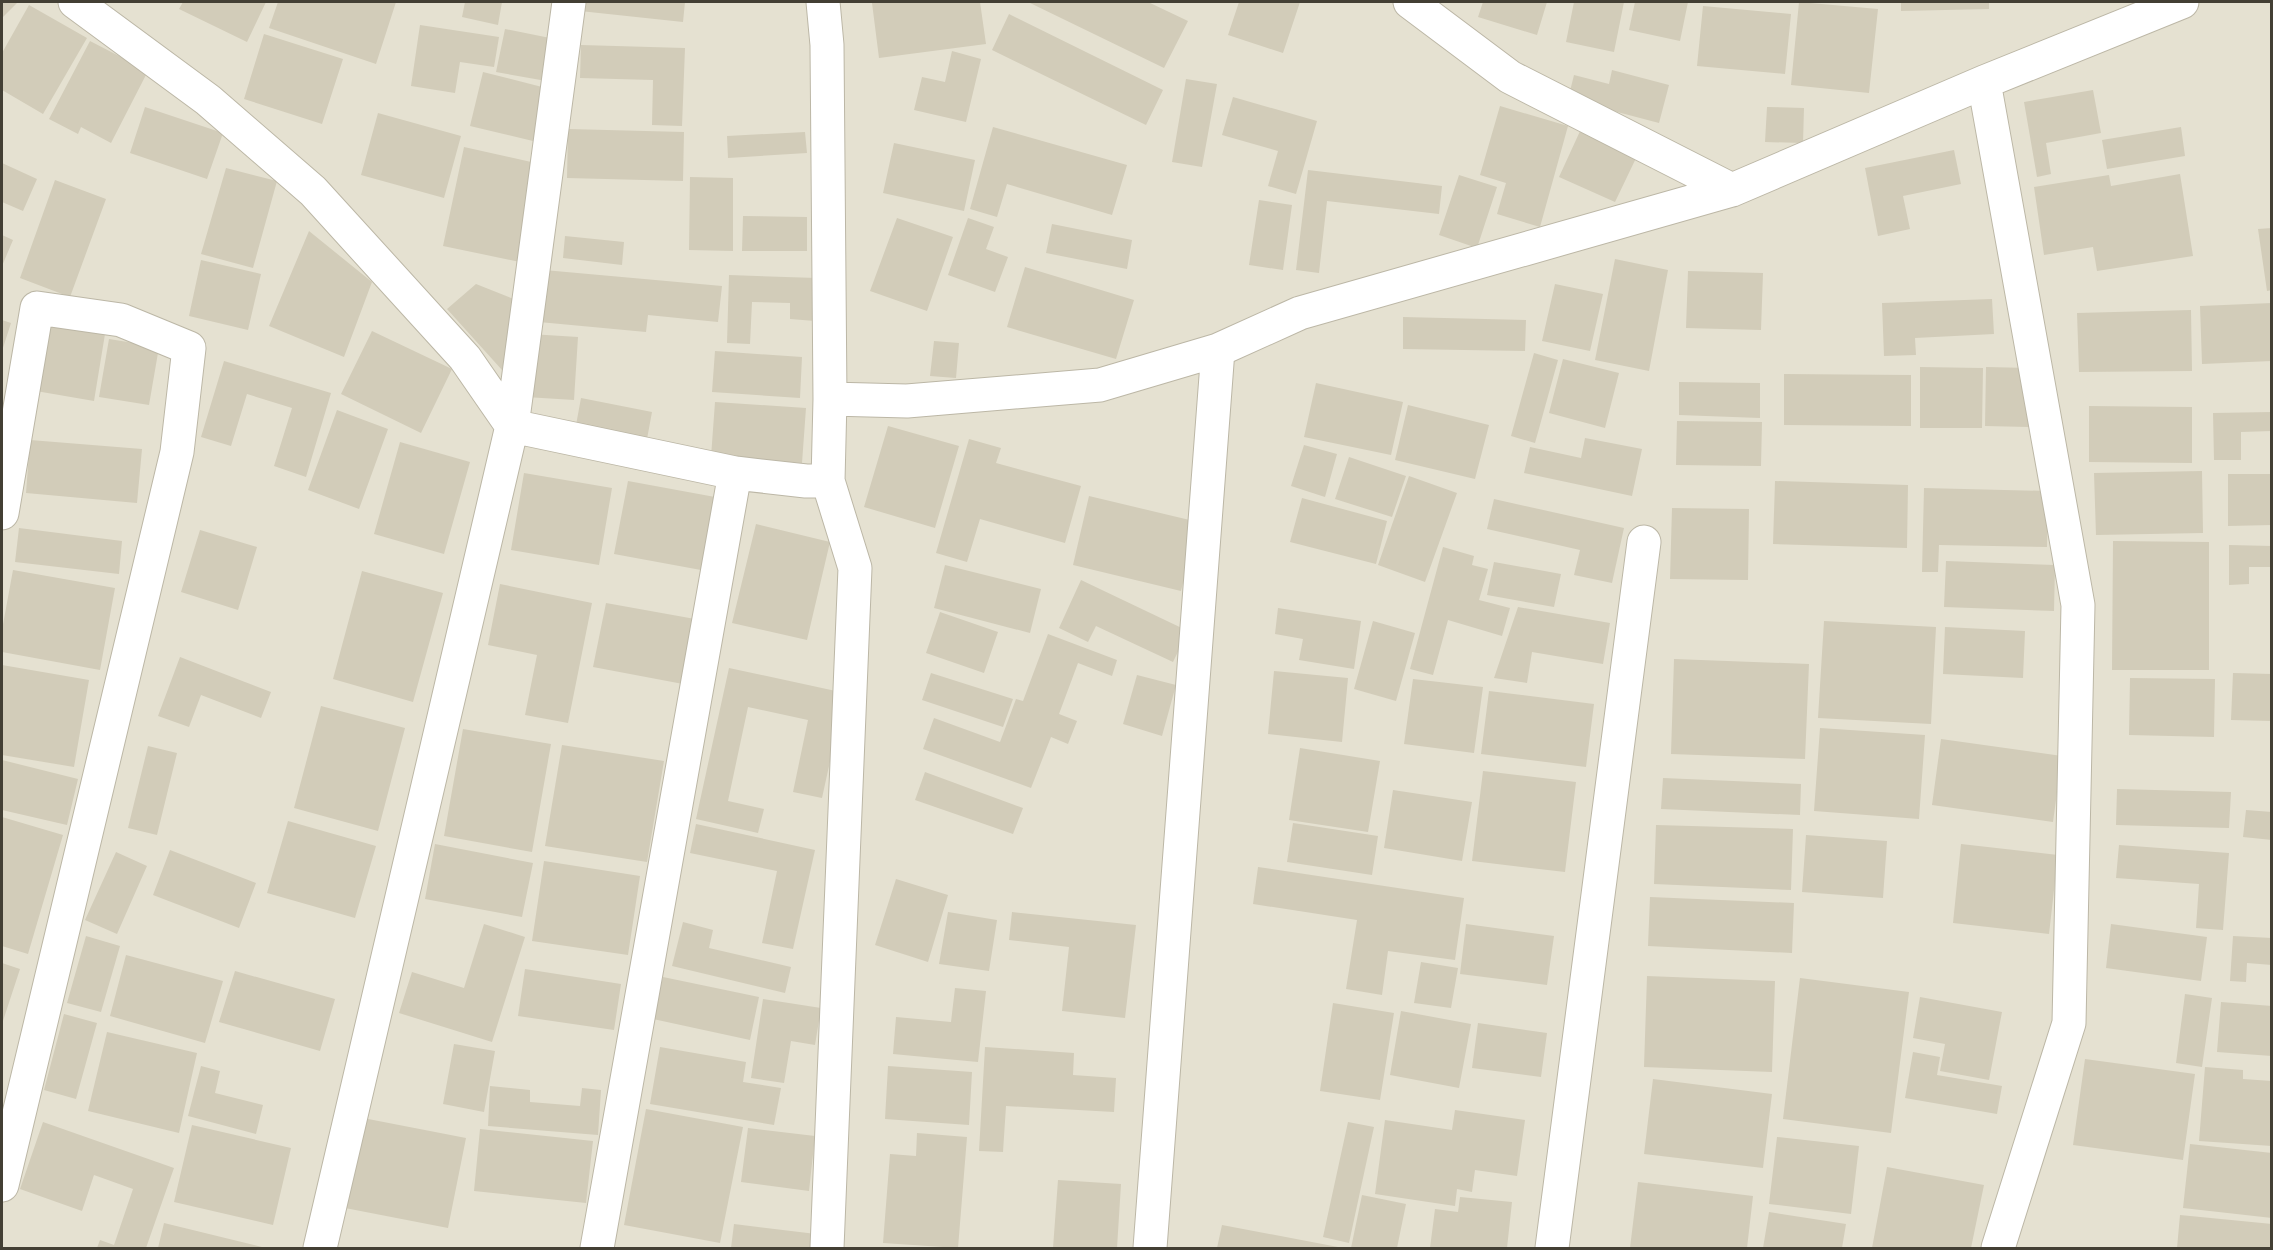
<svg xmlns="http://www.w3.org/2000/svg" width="2273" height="1250" viewBox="0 0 2273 1250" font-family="'Nunito Sans',sans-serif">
	<rect width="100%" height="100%" fill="#f1efe3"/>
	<path fill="#e5e1d1" d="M2,2H2271V1248H2Z"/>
	<path fill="#d2ccb9" d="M2,2H18L2,18Z
		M183,2H266L247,42L179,9Z
		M278,2H396L376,64L269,28Z
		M465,2H502L498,25L462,17Z
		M581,2H685L683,22L580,11Z
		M883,2H980L986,44L879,58L872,3Z
		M1028,2H1148L1188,21L1164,68Z
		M1239,2H1300L1283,53L1228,35Z
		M1483,2H1547L1537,35L1478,17Z
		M1574,2H1624L1614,52L1566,42Z
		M1635,2H1688L1680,41L1629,30Z
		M1799,2L1878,9L1869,93L1791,85Z
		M1901,2H1989V9L1901,11Z
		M29,5L87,38L43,114L2,90V53Z
		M1703,6L1791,14L1785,74L1697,66Z
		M1009,14L1163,90L1146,125L992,50Z
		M420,25L499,37L494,67L460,62L455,93L411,86Z
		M505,29L560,40L552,82L496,72Z
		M264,34L343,59L322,124L244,99Z
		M90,41L148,71L111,143L81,127L78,134L49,119Z
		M581,45L685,48L682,126L652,125L653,80L580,78Z
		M952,51L981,59L966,122L914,110L922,77L945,82Z
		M1612,70L1669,85L1659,123L1568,99L1574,75L1609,84Z
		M483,72L546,88L533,141L470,126Z
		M1186,79L1217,84L1202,167L1172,162Z
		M2093,90L2101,133L2046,143L2051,174L2037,177L2024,102Z
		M1233,97L1317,121L1296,194L1268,186L1278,151L1222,135Z
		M1500,106L1568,126L1540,227L1497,214L1506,183L1480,175Z
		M145,107L223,133L207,179L130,153Z
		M1767,107L1804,108L1803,143L1765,142Z
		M378,113L461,136L444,198L361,175Z
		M993,127L1127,165L1112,215L1007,184L997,217L970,209Z
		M2181,127L2185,156L2107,169L2102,140Z
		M568,129L684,132L683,181L567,178Z
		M1581,129L1638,154L1615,202L1559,177Z
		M805,132L807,153L728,158L727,136Z
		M894,143L975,160L964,211L883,193Z
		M464,147L540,164L520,262L443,246Z
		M1954,150L1961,184L1903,196L1910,229L1878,236L1865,168Z
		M2,163L37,179L23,211L2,202Z
		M226,168L277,181L253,268L201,254Z
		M1308,170L1442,186L1439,214L1327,201L1319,273L1296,270Z
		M2180,174L2193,256L2097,271L2093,247L2044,255L2034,187L2109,175L2111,186Z
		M1459,175L1497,187L1477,248L1439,235Z
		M690,177L733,178V251L689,250Z
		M55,180L106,199L70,297L20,278Z
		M1259,200L1292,205L1283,270L1249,265Z
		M743,216L807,217V251H742Z
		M897,218L953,237L927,311L870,291Z
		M968,218L994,227L986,249L1008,257L995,292L948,275Z
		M1052,224L1132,240L1127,269L1046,253Z
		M2272,228V290L2267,291L2258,229Z
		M309,231L372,282L344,357L269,326Z
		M2,235L13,240L2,266Z
		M565,236L624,242L622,265L563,258Z
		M1615,259L1668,270L1649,371L1595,360Z
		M201,260L261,274L248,330L189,316Z
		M1025,267L1134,300L1116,359L1007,327Z
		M544,270L722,286L718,322L648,315L646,332L539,322Z
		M1688,271L1763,273L1761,330L1686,328Z
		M729,275L817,278L815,321L790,319V303L752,302L750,344L727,343Z
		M476,284L516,300L502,370L447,309Z
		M1555,284L1603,294L1590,351L1542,341Z
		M1992,299L1994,334L1915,338L1916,355L1884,356L1882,303Z
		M2272,303V361L2202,364L2200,306Z
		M2191,310L2192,371L2079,372L2077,313Z
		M1403,317L1526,320L1525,351L1403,349Z
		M2,320L11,323L2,351Z
		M48,324L105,334L94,401L36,391Z
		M372,331L452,369L421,433L341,394Z
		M530,334L578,337L574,400L526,397Z
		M109,339L159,347L149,405L99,397Z
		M934,341L959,343L956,378L930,376Z
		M715,351L802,357L800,398L712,392Z
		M1534,353L1558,360L1535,443L1511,436Z
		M1563,359L1619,373L1605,428L1549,413Z
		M224,361L331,393L306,477L274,466L292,408L247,394L231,446L201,437Z
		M1920,367L1983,368L1982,428H1920Z
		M1986,367L2029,368V427L1985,426Z
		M1784,374L1911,375V426L1784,425Z
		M1679,382L1760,383V418L1679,415Z
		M1316,383L1403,402L1391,455L1304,437Z
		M581,398L652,412L647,439L576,425Z
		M715,402L806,408L802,463L711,457Z
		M1408,405L1489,425L1475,479L1395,460Z
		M2089,406L2192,407V463L2089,462Z
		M337,410L388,429L359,509L308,490Z
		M2272,412V431L2241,432V460H2214L2213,413Z
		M1677,421L1762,422L1761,466L1676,465Z
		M888,426L959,446L935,528L864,507Z
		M1585,438L1642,449L1632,496L1524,473L1530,447L1581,458Z
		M969,439L1001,448L996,463L1081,486L1065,543L980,519L967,562L936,553Z
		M30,440L142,449L137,503L26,493Z
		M400,442L470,462L444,554L374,534Z
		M1304,445L1337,454L1325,497L1291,486Z
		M1349,457L1406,476L1392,517L1335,499Z
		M2202,471L2203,533L2096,535L2094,473Z
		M524,473L612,488L599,565L511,550Z
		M2228,474H2272V525L2228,526Z
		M1409,476L1457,493L1425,582L1378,565Z
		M628,481L715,497L701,570L614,554Z
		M1775,481L1908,485L1907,548L1773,544Z
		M1924,488L2048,491L2047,547L1939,545L1938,572H1922Z
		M1089,496L1198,522L1181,591L1073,565Z
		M1302,498L1387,521L1376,564L1290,542Z
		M1494,499L1624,528L1612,583L1574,575L1580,550L1487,529Z
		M1672,508L1749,509L1748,580L1670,579Z
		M756,524L830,542L807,640L732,623Z
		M19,528L122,541L119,574L15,562Z
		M200,530L257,547L238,610L181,592Z
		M2113,541L2209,542V670H2112Z
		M2229,545L2272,546V567H2249V584L2229,585Z
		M1443,547L1474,556L1472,565L1488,569L1479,600L1510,608L1502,636L1448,620L1433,675L1410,669Z
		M1946,561L2055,565L2054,611L1944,607Z
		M1494,562L1561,574L1554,607L1487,595Z
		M945,565L1041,589L1030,633L934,608Z
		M13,570L115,588L100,670L2,652V630Z
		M362,571L443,593L413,702L333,679Z
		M1081,580L1188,631L1173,662L1096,626L1088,642L1059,628Z
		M500,584L592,603L568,723L525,715L537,655L488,645Z
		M606,603L695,619L683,684L593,667Z
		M1518,607L1610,623L1603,664L1532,652L1527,683L1494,678Z
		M1278,608L1361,621L1354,669L1299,660L1303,639L1275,634Z
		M940,612L998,632L984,673L926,653Z
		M1373,621L1415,633L1396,701L1354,689Z
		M1824,621L1936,627L1931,724L1818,718Z
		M1945,627L2025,631L2023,678L1943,674Z
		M1048,634L1117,660L1112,676L1078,663L1059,714L1077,721L1068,744L1051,737L1031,788L923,749L934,718L1000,742L1016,699L1023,701Z
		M180,657L271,692L261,718L201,695L189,727L158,716Z
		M1674,659L1809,664L1805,759L1671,754Z
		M2,665L89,680L74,767L2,755Z
		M729,668L845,693L822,798L793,792L808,720L748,707L728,801L764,809L758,833L696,819Z
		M1274,671L1348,678L1342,742L1268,734Z
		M931,673L1013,699L1003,727L922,700Z
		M2233,673L2272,674V721L2231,720Z
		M1137,675L1176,685L1162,736L1123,724Z
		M2130,678L2215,679L2214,737L2129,735Z
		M1413,679L1483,687L1474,753L1404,744Z
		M1489,691L1594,704L1586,767L1481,754Z
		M321,706L405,728L378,831L294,808Z
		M1820,728L1925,735L1919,819L1814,811Z
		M463,729L551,744L532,852L444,836Z
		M1941,739L2062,756L2053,822L1932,805Z
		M562,745L664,761L647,862L545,846Z
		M148,746L177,753L157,835L128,828Z
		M1300,748L1380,761L1368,832L1289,820Z
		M2,760L78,779L67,825L2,810Z
		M1483,771L1576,782L1565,872L1472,861Z
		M925,772L1023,808L1013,834L915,800Z
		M1663,778L1801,784L1800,815L1661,809Z
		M2117,789L2231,792L2229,828L2116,825Z
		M1393,790L1472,802L1462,861L1384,848Z
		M2246,810L2272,812V840L2243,837Z
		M2,817L63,835L28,954L2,946Z
		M288,821L376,846L355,918L267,893Z
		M1293,823L1378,836L1372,875L1287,862Z
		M696,824L815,850L793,949L762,943L777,871L690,853Z
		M1656,825L1793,829L1791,890L1654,884Z
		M1806,835L1887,841L1883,898L1802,892Z
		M435,844L533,863L522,917L425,899Z
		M1961,844L2058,855L2049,934L1953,923Z
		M2119,845L2229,853L2223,930L2196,928L2199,884L2116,878Z
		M170,850L256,883L239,928L153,895Z
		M116,852L147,866L117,934L85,920Z
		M544,861L640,876L628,955L532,941Z
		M1258,867L1464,898L1455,960L1388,951L1382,995L1346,989L1357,920L1253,904Z
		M896,879L948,895L928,962L875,945Z
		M1650,897L1794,903L1792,953L1648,946Z
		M948,912L997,920L989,971L939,964Z
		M1012,912L1136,925L1125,1018L1062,1011L1069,947L1009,940Z
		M683,922L713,930L709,948L791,967L785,993L672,966Z
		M484,924L525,937L492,1042L399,1013L412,972L464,988Z
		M1466,924L1554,936L1547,985L1460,974Z
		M2111,924L2207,937L2201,981L2106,968Z
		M86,936L120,946L101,1012L67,1003Z
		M2233,936L2272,938V965L2247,963L2246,982L2230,981Z
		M126,955L223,981L205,1043L110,1016Z
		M1421,962L1458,968L1451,1008L1414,1003Z
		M2,963L20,969L2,1024Z
		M525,969L621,984L614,1030L518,1016Z
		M235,971L335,999L320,1051L219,1022Z
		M1647,976L1775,981L1772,1072L1644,1067Z
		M663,977L759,997L750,1040L653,1019Z
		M1800,978L1909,992L1891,1133L1783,1119Z
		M955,988L986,991L978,1062L893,1054L896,1017L951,1022Z
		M2185,994L2212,998L2202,1067L2176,1063Z
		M1920,997L2002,1012L1989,1080L1940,1071L1945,1044L1913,1038Z
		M763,999L821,1008L815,1045L791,1041L784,1083L751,1078Z
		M2221,1002L2272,1006V1056L2217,1052Z
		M1333,1003L1394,1013L1380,1100L1320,1091Z
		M1401,1011L1471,1024L1459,1088L1390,1075Z
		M64,1014L97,1023L76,1099L44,1090Z
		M1478,1023L1547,1033L1541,1077L1472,1068Z
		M107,1032L197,1053L179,1133L88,1111Z
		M454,1044L495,1051L484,1112L443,1104Z
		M660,1047L746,1062L743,1082L781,1088L774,1125L650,1104Z
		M985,1047L1074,1053L1073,1075L1116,1078L1114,1112L1006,1106L1003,1152L979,1151Z
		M1913,1052L1940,1057L1937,1075L2002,1086L1997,1114L1905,1098Z
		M2085,1059L2195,1074L2183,1160L2073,1145Z
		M201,1066L220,1071L215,1093L263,1105L256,1134L188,1116Z
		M888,1066L972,1072L969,1125L885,1119Z
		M2205,1067L2243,1070V1079L2272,1081V1146L2199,1141Z
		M1653,1079L1772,1094L1763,1168L1644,1154Z
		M490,1086L530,1090V1102L580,1106L582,1088L601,1090L598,1135L488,1126Z
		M646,1109L743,1127L720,1243L624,1225Z
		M1455,1110L1525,1120L1517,1176L1475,1170L1472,1192L1457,1189L1455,1206L1375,1194L1385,1120L1452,1130Z
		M363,1118L466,1138L448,1228L345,1208Z
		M43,1122L174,1168L146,1248H97L100,1240L114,1245L133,1189L94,1175L82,1211L20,1189Z
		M1348,1122L1374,1127L1349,1243L1323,1237Z
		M192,1125L291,1148L273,1225L174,1202Z
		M748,1128L815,1136L809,1191L741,1182Z
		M480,1129L593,1141L586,1203L474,1191Z
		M917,1133L967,1137L958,1248L883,1243L890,1154L916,1156Z
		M1777,1137L1859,1146L1851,1214L1769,1204Z
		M2190,1144L2272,1153V1218L2183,1208Z
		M1887,1167L1984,1185L1971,1248H1872Z
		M1058,1180L1121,1184L1117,1248H1053Z
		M1638,1182L1753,1196L1747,1248H1630Z
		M1362,1195L1406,1204L1397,1248H1351Z
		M1460,1197L1512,1202L1507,1248H1430L1435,1209L1458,1212Z
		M1769,1212L1846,1224L1842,1248H1763Z
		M2180,1215L2272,1224V1248H2177Z
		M164,1223L266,1248H158Z
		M734,1224L816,1234L814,1248H731Z
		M1222,1225L1338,1247V1248H1217Z"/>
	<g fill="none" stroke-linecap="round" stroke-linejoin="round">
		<g stroke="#bcb7a6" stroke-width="35">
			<path id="street" d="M75,2L208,100L313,191L465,358L512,426L735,473L806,481H828L830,399L907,401L1100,385L1218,350
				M823,2L827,45L830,399
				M1410,2L1510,77L1732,190
				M1984,82L2078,605L2069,1023L1998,1248
				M2,513L37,308L121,320L189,348L177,452L2,1185
				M320,1248L512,426L569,2
				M597,1248L735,473
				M827,1248L855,568L828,481
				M1150,1248L1218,350L1300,313L1732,190L1984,82L2182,2
				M1552,1248L1644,542"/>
		</g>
		<use href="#street" stroke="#fff" stroke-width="33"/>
	</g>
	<rect width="2273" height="1250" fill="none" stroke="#433f34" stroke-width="6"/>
</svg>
